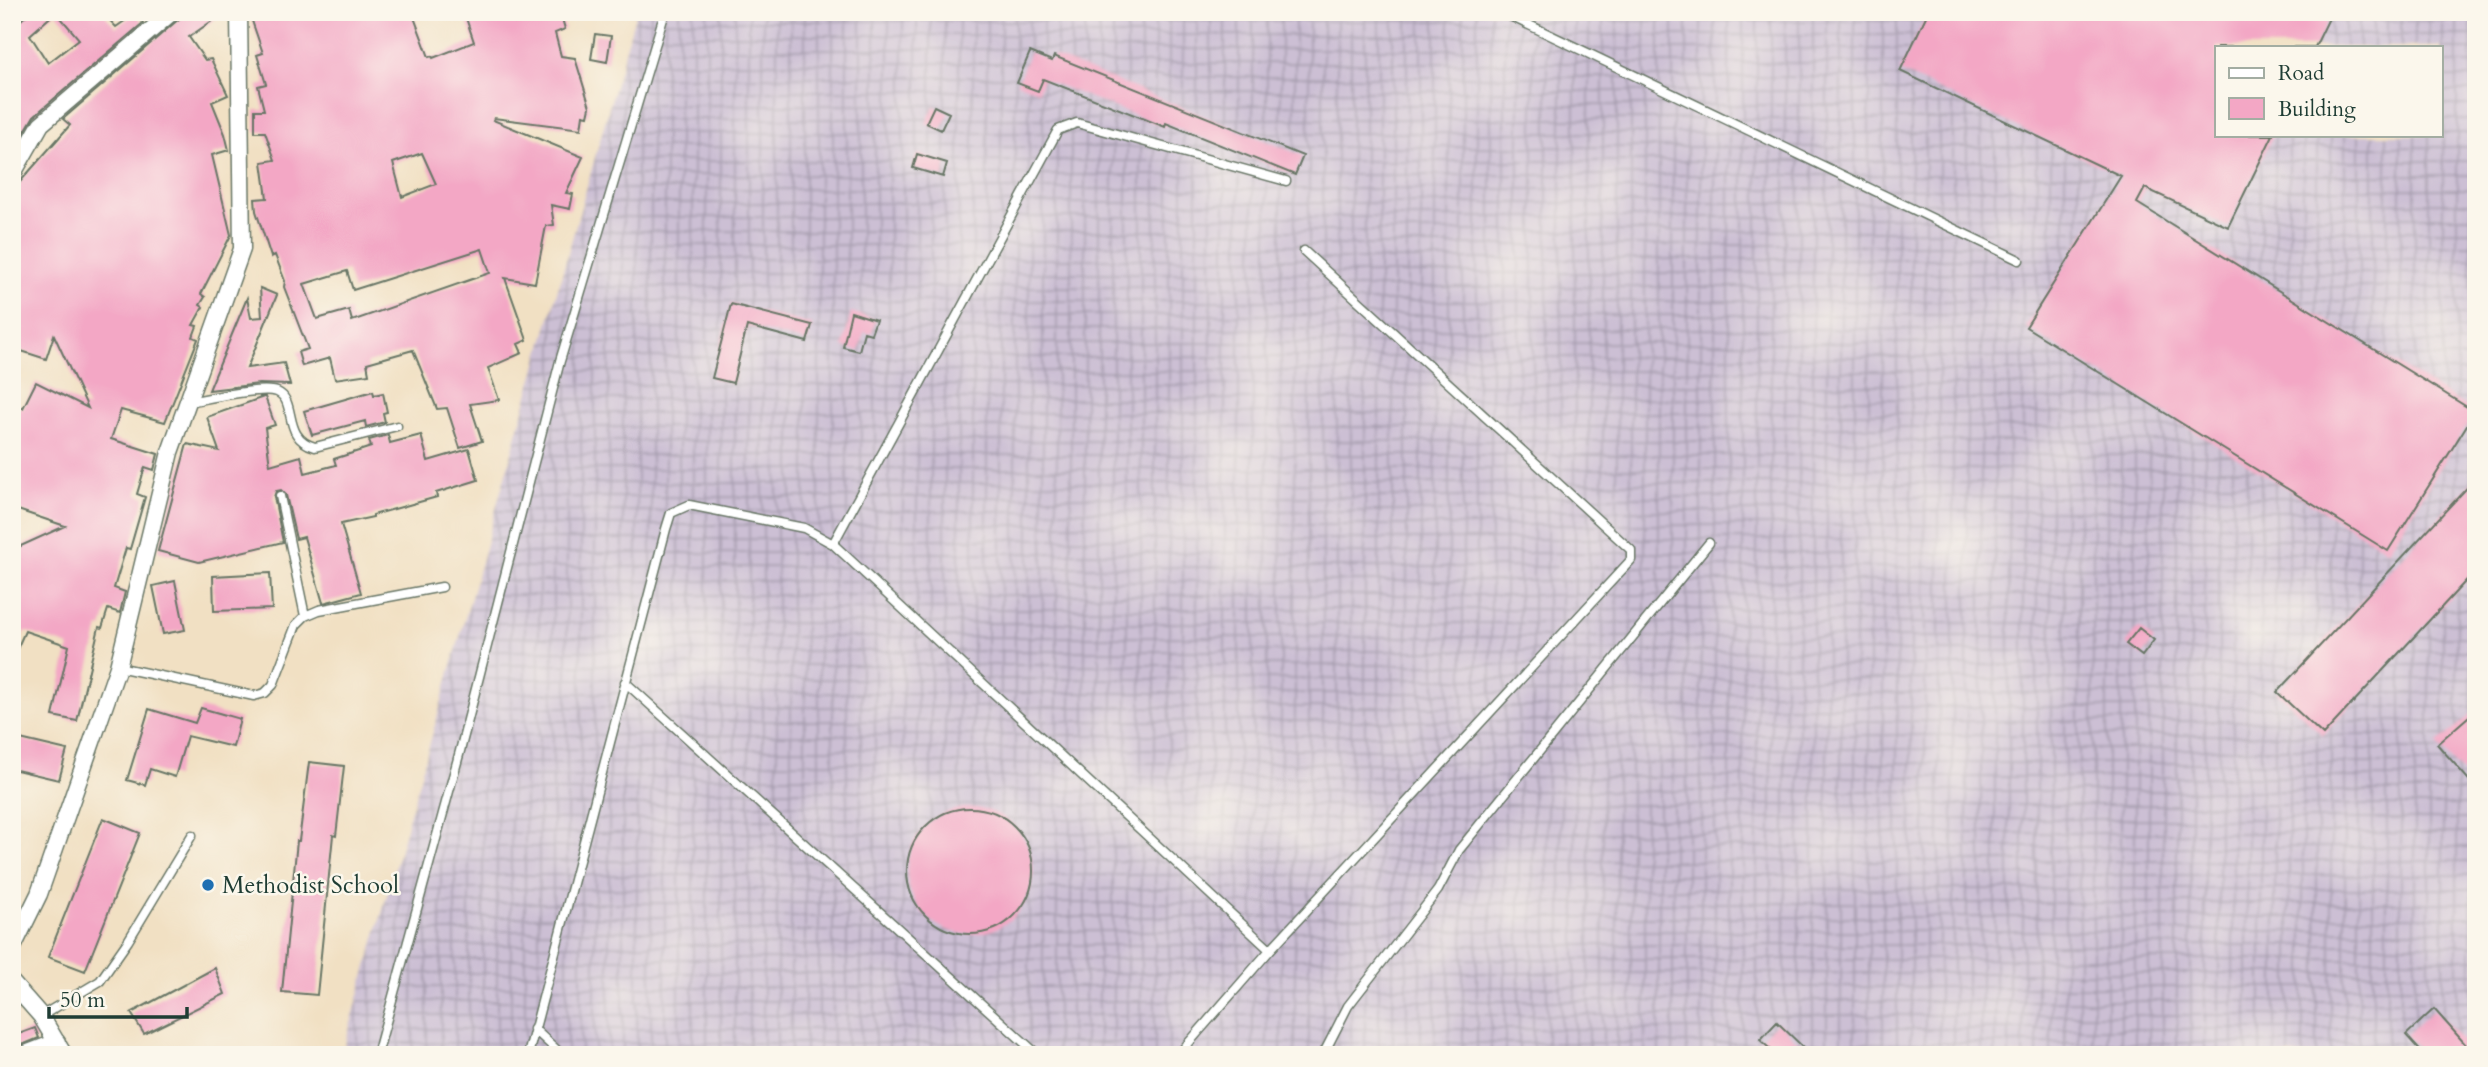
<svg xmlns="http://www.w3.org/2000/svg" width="2488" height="1067" viewBox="0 0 2488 1067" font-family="Cardo,serif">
	<defs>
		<pattern id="industrial-grid" width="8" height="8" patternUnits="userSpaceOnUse" patternTransform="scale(1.75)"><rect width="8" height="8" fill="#ccbfd4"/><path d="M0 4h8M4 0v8" fill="none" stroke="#a59cad"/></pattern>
	</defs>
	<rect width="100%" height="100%" fill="#fbf7ec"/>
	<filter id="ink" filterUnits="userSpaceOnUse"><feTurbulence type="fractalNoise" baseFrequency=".0143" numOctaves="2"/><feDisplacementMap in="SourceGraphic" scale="14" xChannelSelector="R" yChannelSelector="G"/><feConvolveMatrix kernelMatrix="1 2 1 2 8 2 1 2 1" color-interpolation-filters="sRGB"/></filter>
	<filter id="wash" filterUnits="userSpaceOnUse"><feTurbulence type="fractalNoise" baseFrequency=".00686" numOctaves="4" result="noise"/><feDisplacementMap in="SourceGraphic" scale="28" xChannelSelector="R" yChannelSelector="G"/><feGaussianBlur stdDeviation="1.57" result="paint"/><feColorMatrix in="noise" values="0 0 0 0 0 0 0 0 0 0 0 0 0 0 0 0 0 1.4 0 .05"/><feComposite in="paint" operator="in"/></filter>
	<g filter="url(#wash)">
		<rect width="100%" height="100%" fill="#f1e0c3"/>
		<path fill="url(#industrial-grid)" fill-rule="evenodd" d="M636,12H2476V1055H342ZM2217,47H2441V135H2217Z"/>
		<g id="blocks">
			<path fill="#f3a7c5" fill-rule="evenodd" d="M30,12H102L116,27L136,13L143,23L34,116L12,153V28ZM56,12L79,39L48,63L30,35Z
				M187,12H225L189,37L205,60L211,59L228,95L212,102L225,134L229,150L212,155L231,235L201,294L205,297L200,305L203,307L193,325L197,326L193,337L198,339L165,422L121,410L111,439L158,454L154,470L145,467L137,494L145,497L130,549L126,548L114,588L125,592L120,613L108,609L102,628L99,627L77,721L53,716L69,646L25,631L12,660V550L65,526L12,508V404L23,408L36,382L88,408L54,335L46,359L12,348V303L18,286L12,284V191L70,125L63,119Z
				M249,12H412L429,57L432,56L433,58L474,42L464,12H511L515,23L550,12H560L565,29L555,33L561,56L575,58L590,107L588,116L583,115L581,129L494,118L493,120L583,157L566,193L573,194L570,209L551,205L554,225L546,226L535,283L505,278L527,340L518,344L522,353L488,368L499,400L470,404L482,441L460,448L447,408L437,409L413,350L367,363L369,374L335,379L330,358L302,366L298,352L308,349L284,287L285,281L275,255L271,257L256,211L255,199L267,198L262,162L275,160L265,132H255V110H264L258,86L266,84L257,55L263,53ZM422,153L436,184L402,197L393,163ZM482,249L490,273L352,321L349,310L317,319L304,284L347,271L353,290Z
				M1928,12H2332L2315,47H2217V135H2273L2228,227L2145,188L2137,203L2475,412L2388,551L2026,327L2121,176L1900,71Z
				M595,34L611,36L607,62L591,59Z
				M1030,52L1052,61L1054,56L1303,156L1295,175L1166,123L1165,127L1043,79L1038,91L1017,83Z
				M934,106L949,113L941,130L926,123Z
				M917,154L947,163L943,177L913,168Z
				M260,288L277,295L247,368L284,363L290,385L259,384L209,390L247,298L251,318L262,317Z
				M731,304L812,325L807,342L747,326L733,383L712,378Z
				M851,312L876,320L871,334L864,332L859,351L843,347Z
				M373,391L374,395L383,393L387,412L383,413L385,422L366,427L365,421L312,435L304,411Z
				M259,397H265L275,425L265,428L270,465L301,456L305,473L336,465L334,459L371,447L369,440L388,435L390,443L421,435L428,461L469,449L478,480L436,493L437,497L373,515V517L341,524L361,593L335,600L323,603L304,537L296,539L286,495L281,490L276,491L274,497L283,542L199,562L158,551L187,444L219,451L207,417L261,398Z
				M2476,478V570L2323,735L2277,692Z
				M270,573L272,609L214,611L213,576Z
				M175,581L185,630L163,634L153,586Z
				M2139,628L2154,640L2142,656L2126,644Z
				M201,708L240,719L233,747L187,736L175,777L150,769L145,785L127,780L149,709L195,723Z
				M2476,710V788L2437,744Z
				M16,738L67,750L59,780L12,769V753Z
				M309,762L344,766L336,836L333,835L317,995L282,992L297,841H299Z
				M907 871a63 63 0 1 1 126 0a63 63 0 1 1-126 0Z
				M103,818L140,833L85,971L48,957Z
				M215,968L225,994L144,1034L131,1013Z
				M2434,1009L2475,1055H2424L2406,1035Z
				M1777,1022L1803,1047L1796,1055H1777L1760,1040Z
				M35,1028L39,1038L17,1047L13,1036Z"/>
		</g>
	</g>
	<g filter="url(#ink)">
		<use href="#blocks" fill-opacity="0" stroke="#687666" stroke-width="2"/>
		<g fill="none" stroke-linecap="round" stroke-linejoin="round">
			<g stroke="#687666" stroke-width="11">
				<path id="service" d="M1502,12L2019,260
					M189,402C206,399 262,386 277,392C298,401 281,438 315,447L397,426
					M280,496L305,616
					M833,544L1058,130L1077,123L1286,181
					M118,667L254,696L265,693L273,685L296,625L305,616L319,610L442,587
					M625,682L1038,1055
					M41,1016L100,981L128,941L192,835
					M534,1029L562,1055
					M377,1055L460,751L560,361L665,12
					M528,1055L666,529L671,513L689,505L804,528L833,544L1270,950
					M1178,1055L1270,950L1631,560V550L1304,251
					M1323,1055L1348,1006L1438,890L1459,850L1709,543"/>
			</g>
			<g stroke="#687666" stroke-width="19">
				<path id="minor" d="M12,175L41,124L172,12
					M12,949L39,894L118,667L170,452L242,249L239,12
					M12,983L41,1016L64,1055
					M23,1055L57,1042"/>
			</g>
			<use href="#service" stroke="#fff" stroke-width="8"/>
			<use href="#minor" stroke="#fff" stroke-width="16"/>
		</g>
	</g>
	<circle fill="#1f6fb2" stroke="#fbf7ec" stroke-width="2.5" cx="208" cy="885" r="7"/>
	<g text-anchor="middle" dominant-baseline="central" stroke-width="5" stroke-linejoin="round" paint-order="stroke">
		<g font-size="24" fill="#1f3d34" stroke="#fbf7ec" text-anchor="start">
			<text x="222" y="885">Methodist School</text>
		</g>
	</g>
	<rect width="2488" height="1067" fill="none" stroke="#fbf7ec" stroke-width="42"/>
	<rect x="2215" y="46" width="228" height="91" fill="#fbf7ec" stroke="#a3ada2" stroke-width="2"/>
	<rect x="2229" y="68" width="35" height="10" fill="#ffffff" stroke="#a3ada2" stroke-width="2"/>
	<text x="2278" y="80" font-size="21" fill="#1f3d34">Road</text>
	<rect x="2229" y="98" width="35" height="21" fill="#f3a7c5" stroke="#a3ada2" stroke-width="2"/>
	<text x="2278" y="116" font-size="21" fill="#1f3d34">Building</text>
	<path d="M49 1007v10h138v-10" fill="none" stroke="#1f3d34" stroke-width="3.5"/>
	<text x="60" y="1007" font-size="21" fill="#1f3d34" stroke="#fbf7ec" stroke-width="5" paint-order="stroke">50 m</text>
</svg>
